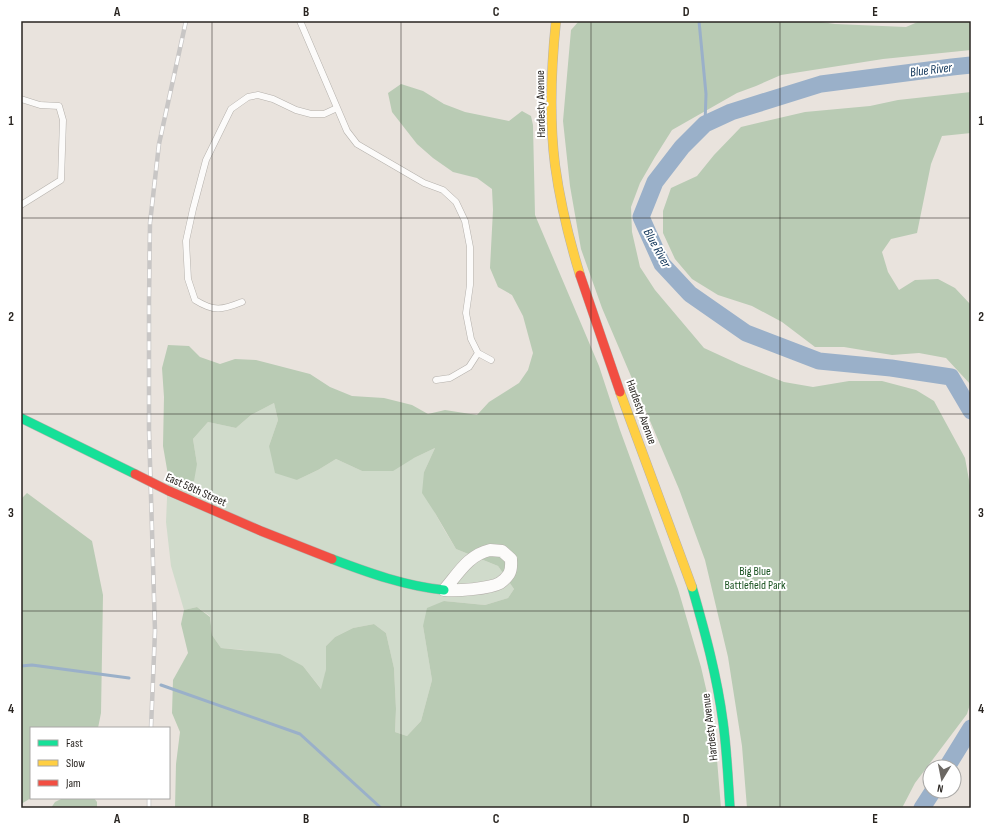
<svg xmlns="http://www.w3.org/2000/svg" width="992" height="829" viewBox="0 0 992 829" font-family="'Sofia Sans Condensed',sans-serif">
	<rect width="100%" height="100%" fill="#e9e3dd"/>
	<path fill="#d0dbcb" d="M274,403L278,420L269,446L297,480L318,470L336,459L362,471L414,458L435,448L424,472L435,513L445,531L456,549L498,566L514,589L508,598L485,605L444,601L423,626L432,680L421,721L407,736L395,732L396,709L394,668L386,633L374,624L353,628L335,637L326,646V669L322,690L303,666L245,650L221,648L212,635L210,616L197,607L184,610L171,566L166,522L168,475L180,483L197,464L193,439L208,422L236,428L251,415Z"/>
	<path fill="#b9cbb4" d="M579,21H814L835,24L906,27L920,21H971V50L883,59L781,75L756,86L737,93L672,130L655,157L640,183L631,207L632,232L640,267L655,290L704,348L741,365L784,382L813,387L849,381H882L916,390L934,401L965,458L971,491V701L967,714L915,783L902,808H747L742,746L728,657L705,560L679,489L602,308L581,249L570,186L563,121L571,30Z
		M401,84L423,91L444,104L465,112L509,121L522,111L531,116L533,125L535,215L599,366L620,430L678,589L701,667L714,723L721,808H175L176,764L180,732L172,713L173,680L188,653L181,624L184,610L197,607L210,617L212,635L221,648L280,654L303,666L321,689L326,669V646L335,637L353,628L374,624L386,633L394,668L396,709L395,732L407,736L421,721L432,680L423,626L427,608L444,601L485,605L508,598L514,589L498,566L456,549L435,513L422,493L424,472L435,448L414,458L393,471H362L336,459L318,470L297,480L275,473L269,446L278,420L274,403L251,415L236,428L208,422L193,439L197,464L194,481L180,483L168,475L163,446L164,397L162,368L168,345L189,346L200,357L220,364L235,359L256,360L310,374L330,387L352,396L384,398L412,405L428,414L445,410L477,415L489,402L519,383L528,370L533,353L523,316L512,295L498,287L490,268L493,210L492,189L477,178L453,172L433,158L417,144L392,112L388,93Z
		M971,92V133L942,136L931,164L917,233L891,239L882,252L888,272L899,290L915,280L938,279L955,288L971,305V385L946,358L919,353L892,355L844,347H815L782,322L752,306L718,295L692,279L675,259L663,233V211L671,188L697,176L714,155L741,127L805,112L870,106L898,100Z
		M27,493L92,541L103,595L101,713L98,728H31V798L21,804V499Z
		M63,798H94L97,802V808H51L55,802Z"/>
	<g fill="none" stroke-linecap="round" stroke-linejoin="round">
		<path stroke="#9ab0c9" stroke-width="3" d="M699,21L706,94L705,124
			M21,666L32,665L129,678
			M161,685L300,734L381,808"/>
		<path stroke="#9ab0c9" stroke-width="17" d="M971,65L952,67L821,84L731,112L705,124L682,147L655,182L641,217L662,264L690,294L746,333L819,361L891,368L951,377L971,411
			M947,767L971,728
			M922,808L933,791"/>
		<g stroke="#b5b1ac" stroke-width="7">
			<path id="lane" d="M300,21L347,131L357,144L424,183L443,190L456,202L465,221L470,247V285L466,313L471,339L478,353L491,360
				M21,99L40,105L59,106L63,120L61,180L21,205
				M242,302C222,310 214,312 195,300L188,279L186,241L193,209L206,160L231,109L248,97L258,95L273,99L296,110L311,114H324L337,108
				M436,380L450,378L469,367L478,353"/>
		</g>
		<g stroke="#b5b1ac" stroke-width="13">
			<path id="street" d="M490,550L502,551L511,559C511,564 512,569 509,574C507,577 503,581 500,583C489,589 457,591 444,590C458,574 468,555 490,550Z"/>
		</g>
		<g stroke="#b5b1ac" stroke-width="10">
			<path id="fast" d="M21,418L135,474
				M332,559C369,573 405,586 444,590
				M692,587C705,632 717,676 723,722C727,751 728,779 730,808"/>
		</g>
		<g stroke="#b5b1ac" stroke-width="10">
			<path id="slow" d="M556,21C551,69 549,117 555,165C560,202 569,239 580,275
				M620,392L692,587"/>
		</g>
		<g stroke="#b5b1ac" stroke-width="10">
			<path id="jam" d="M580,275L620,392
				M169,491L261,531L332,559"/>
		</g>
		<use href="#lane" stroke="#fcfbfa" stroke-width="6"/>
		<use href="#street" stroke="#fcfbfa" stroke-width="12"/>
		<use href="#fast" stroke="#16e098" stroke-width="9"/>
		<use href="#slow" stroke="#ffcf43" stroke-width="9"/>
		<use href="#jam" stroke="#f24e42" stroke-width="9"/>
		<g stroke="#c8c6c5" stroke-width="4.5">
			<path id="rail" d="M151,728L155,631L149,429V302L150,223L159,144L186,21
				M149,808V798"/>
		</g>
		<use href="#rail" stroke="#fff" stroke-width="3" stroke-dasharray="9" stroke-linecap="butt"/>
		<g stroke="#b5b1ac" stroke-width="10" stroke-linecap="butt">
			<path id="jam-bridge" d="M135,474L169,491"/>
		</g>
		<use href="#jam-bridge" stroke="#f24e42" stroke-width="9"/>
	</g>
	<path fill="none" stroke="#292521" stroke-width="1" stroke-opacity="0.55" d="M212,21V808M401,21V808M591,21V808M780,21V808M21,218H971M21,414H971M21,611H971"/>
	<g text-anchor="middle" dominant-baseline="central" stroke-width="4" stroke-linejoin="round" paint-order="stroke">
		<g font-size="12" fill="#292521" stroke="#fff">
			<text transform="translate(541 104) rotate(-91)">Hardesty Avenue</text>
			<text transform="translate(641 412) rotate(70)">Hardesty Avenue</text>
			<text transform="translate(196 490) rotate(24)">East 58th Street</text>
			<text transform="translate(710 727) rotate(-97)">Hardesty Avenue</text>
		</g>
		<g font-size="12" fill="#1b5422" stroke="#fff">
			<text x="755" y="571">Big Blue<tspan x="755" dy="14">Battlefield Park</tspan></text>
		</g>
		<g font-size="13" font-style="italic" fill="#0a3055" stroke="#fff">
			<text transform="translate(931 70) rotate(-7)">Blue River</text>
			<text transform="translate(657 248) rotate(61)">Blue River</text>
		</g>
	</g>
	<rect width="992" height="829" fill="none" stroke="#ffffff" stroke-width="44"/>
	<rect x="30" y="727" width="140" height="72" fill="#ffffff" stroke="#a9a8a6"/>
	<rect x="38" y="740" width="20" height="6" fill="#16e098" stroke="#a9a8a6"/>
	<text x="66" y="747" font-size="12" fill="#292521">Fast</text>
	<rect x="38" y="760" width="20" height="6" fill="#ffcf43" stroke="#a9a8a6"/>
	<text x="66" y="767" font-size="12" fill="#292521">Slow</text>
	<rect x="38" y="780" width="20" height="6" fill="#f24e42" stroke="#a9a8a6"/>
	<text x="66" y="787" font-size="12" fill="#292521">Jam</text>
	<g transform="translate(942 779) rotate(190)"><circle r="19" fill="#ffffff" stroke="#a9a8a6"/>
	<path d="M0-3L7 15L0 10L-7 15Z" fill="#6c6863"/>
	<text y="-6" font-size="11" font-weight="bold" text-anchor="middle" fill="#292521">N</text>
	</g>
	<rect x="22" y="22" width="948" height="785" fill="none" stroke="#292521" stroke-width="1.5"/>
	<g font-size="13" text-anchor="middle" font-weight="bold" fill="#292521">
		<text x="117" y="16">A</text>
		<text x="306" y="16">B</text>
		<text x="496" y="16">C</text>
		<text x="686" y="16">D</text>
		<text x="875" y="16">E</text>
		<text x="11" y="125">1</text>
		<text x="981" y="125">1</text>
		<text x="11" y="321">2</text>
		<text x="981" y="321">2</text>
		<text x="11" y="517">3</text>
		<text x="981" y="517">3</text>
		<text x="11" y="713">4</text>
		<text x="981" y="713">4</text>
		<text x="117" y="823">A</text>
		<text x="306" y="823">B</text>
		<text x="496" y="823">C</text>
		<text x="686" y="823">D</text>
		<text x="875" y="823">E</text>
	</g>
</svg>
